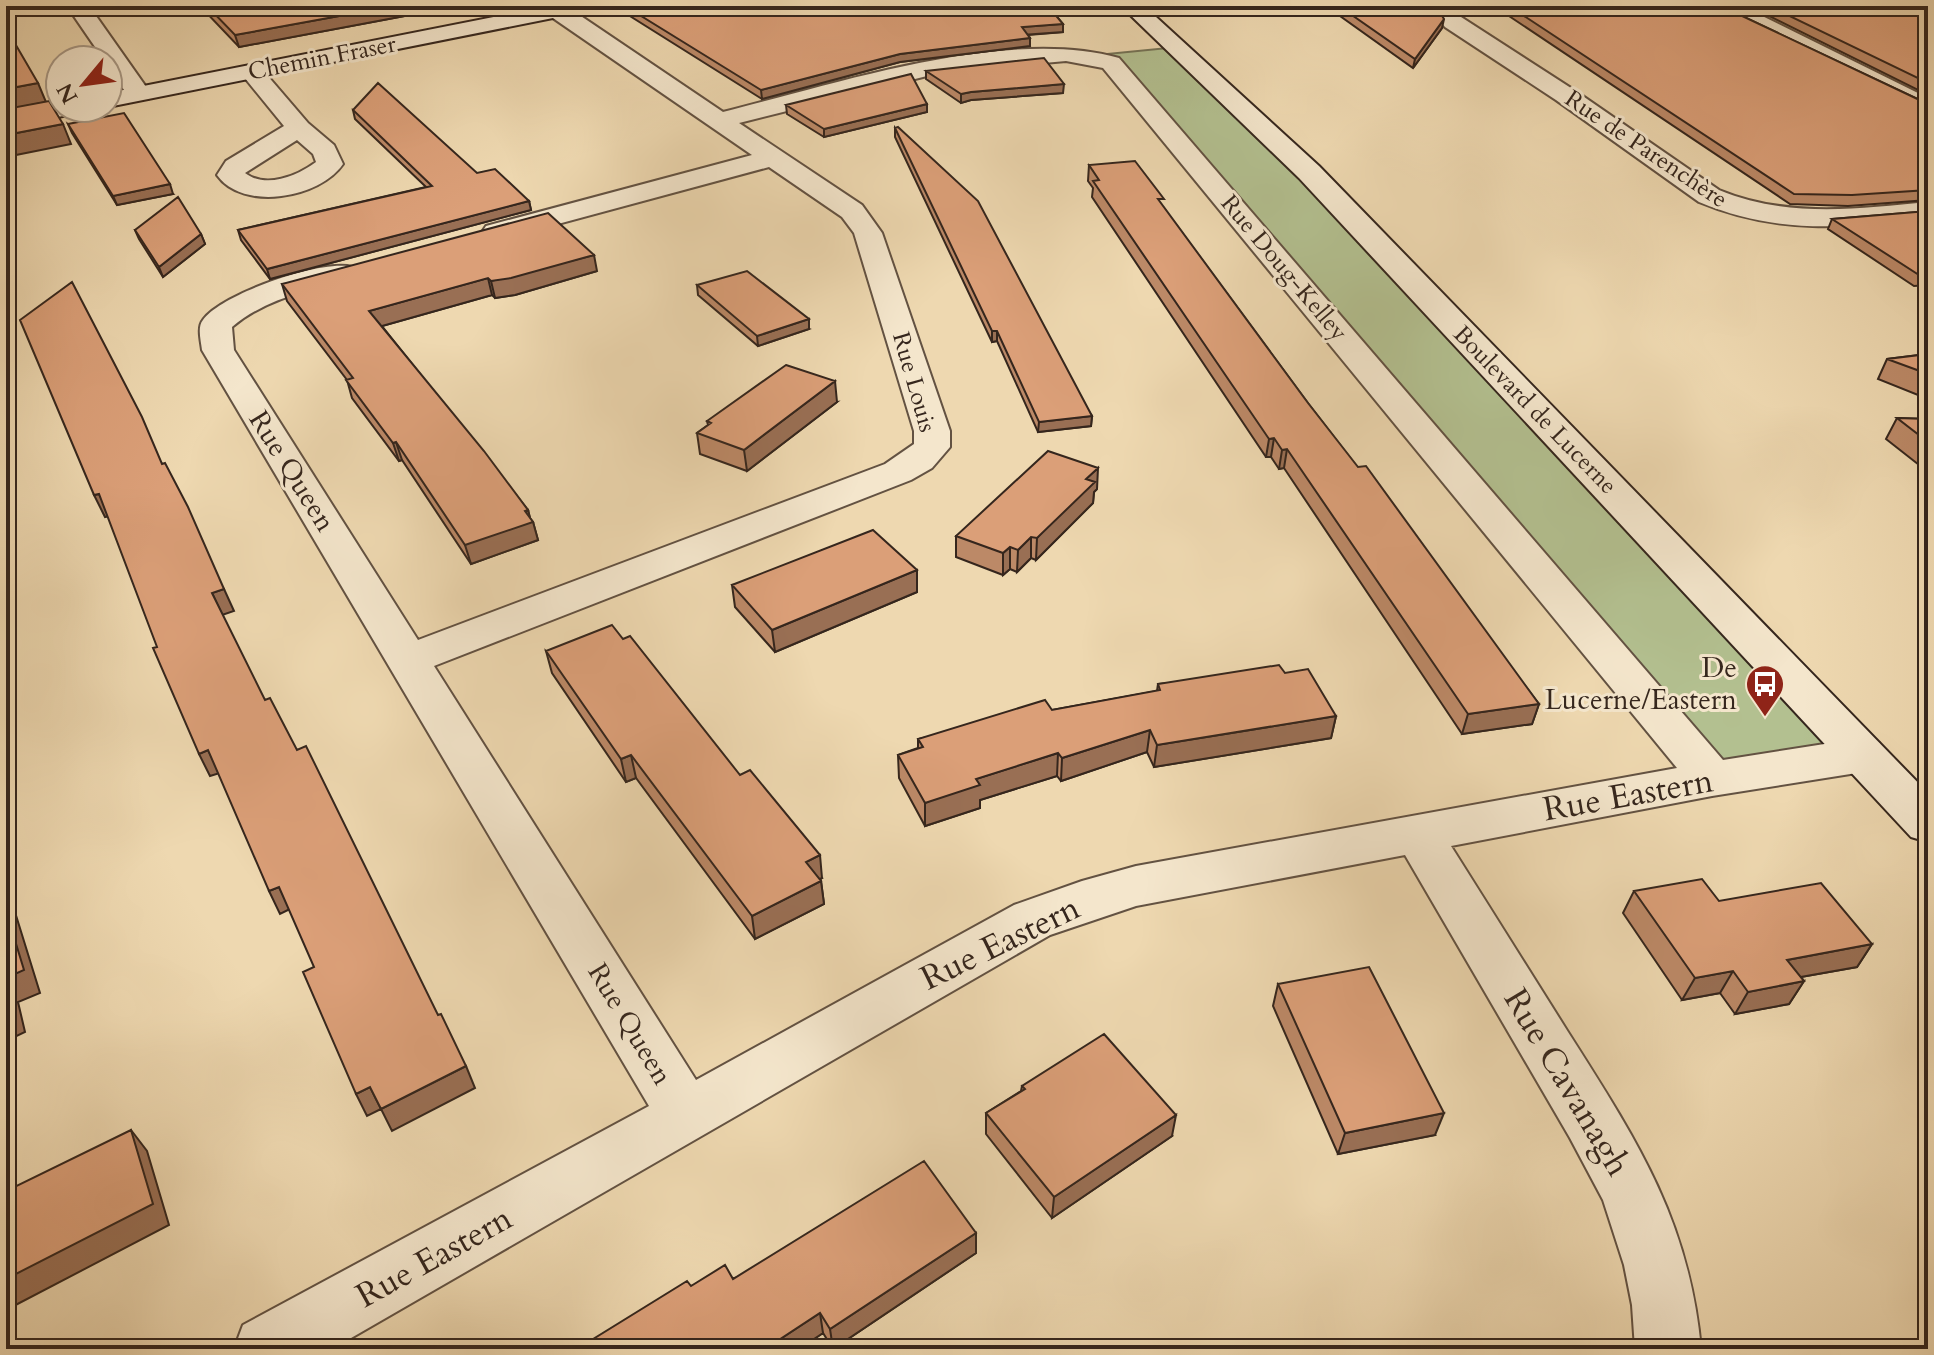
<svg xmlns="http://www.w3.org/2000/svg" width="1934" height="1355" viewBox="0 0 1934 1355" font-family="Cardo,serif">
	<rect width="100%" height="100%" fill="#eed8b0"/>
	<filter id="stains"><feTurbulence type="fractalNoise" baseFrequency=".0025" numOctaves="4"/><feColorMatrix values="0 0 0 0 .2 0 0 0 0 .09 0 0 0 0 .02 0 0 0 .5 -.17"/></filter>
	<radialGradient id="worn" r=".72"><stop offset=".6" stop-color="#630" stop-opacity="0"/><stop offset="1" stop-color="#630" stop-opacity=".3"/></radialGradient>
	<path fill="#b3c090" stroke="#747356" stroke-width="2" d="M1178,47L1863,755L1712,779L1118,69L1087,56Z"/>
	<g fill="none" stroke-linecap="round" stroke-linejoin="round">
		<g stroke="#635242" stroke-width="4">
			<path id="street" d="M67,6H89L151,94L148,99H130L108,66V60H104Z
				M550,6H566L723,112C835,84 1008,26 1119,58L1723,760L1863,738L1879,743L1886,755L1879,767L1863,772L1712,796L1451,846C1490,908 1529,970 1568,1032C1636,1139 1689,1219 1701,1349H1635L1632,1305L1624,1265L1603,1200L1570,1138L1405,855L1136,906L1050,935L332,1349H234L243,1325L649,1106L202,350C201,341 197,327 203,320C221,294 322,259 352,267L356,273L352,279C310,290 266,298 232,327L234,350L418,640L885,464L914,444V431L854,233L842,217L769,167L506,238L496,241L486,238L482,232L486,226L752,155L550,16L547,11ZM1066,61L1103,68L1677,768L1136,866L1082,881L1014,905L696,1080L434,666L911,480L932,468L950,447V431L882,233L862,205L739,123L943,72Z
				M1444,6H1467L1461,17L1574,90L1719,190C1787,218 1856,209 1928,202V218C1846,228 1778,235 1699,202L1556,100L1445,27L1436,16Z
				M1714,6H1742L1928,98V115L1717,11Z
				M252,65L260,67L308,123L334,145L343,164C320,198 243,212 217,175L226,161L284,126L240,72L244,67ZM297,140L313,154L316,162C297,176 266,189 245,173Z"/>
		</g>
		<g stroke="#35261d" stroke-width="4">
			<path id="secondary" d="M550,6H594L583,12L108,107V93Z
				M1121,6H1144L1319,166L1928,793V842L1911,837L1299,178Z
				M60,102V108H80L77,113L6,128V112Z"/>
		</g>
		<use href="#street" fill="#f4e6cc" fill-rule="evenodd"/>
		<use href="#secondary" fill="#f4e6cc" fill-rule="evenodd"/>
	</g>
	<path fill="#bc8967" stroke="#35261d" stroke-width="2" d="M200,6H458L239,47Z
		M614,6H1048L1063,24V32L1028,35L1030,46L900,62L762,99Z
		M1326,6H1441L1438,10L1442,28L1413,68Z
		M1494,6H1721L1928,104V200L1848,206L1790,204Z
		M1749,6H1928V95Z
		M926,71L1063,93L971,100L961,103L926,79Z
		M927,104V112L824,137L787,114L786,105Z
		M353,110L529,201L531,210L270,279L241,240L238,230L426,187L355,119Z
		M68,124L173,194L117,205L72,133Z
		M895,128L1092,416L1091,426L1038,432L997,341L992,342L895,137Z
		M1089,165L1163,207L1308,403L1539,704L1532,724L1462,734L1284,468L1279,469L1271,457H1266L1092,197L1093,188L1088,181Z
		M1928,211V285L1914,286L1828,229L1832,219Z
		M135,230L201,234L205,244L163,277L139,239Z
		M597,271L515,295L495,298L492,295L382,326L528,510L530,518L533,522L538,540L471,564L402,460L399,461L352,398L347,380L287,301L282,284Z
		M697,285L809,329L758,346L698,295Z
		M1928,354V399L1878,379L1887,359Z
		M837,402L747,471L700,454L697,433L708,425L707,421Z
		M1897,418L1928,419V472L1886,439Z
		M1097,489L1094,492L1093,503L1036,560L1031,558L1017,572L1010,569L1003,575L956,557V536Z
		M917,570V592L775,652L735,607L732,585Z
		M546,651L822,878L820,879L821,881L824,904L755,939L636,778L626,782L552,673Z
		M1285,673L1336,716L1331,738L1154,767L1147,752L1061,781L1057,776L980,800V808L925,826L899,778L898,755L918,748V739L1052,710L1157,691L1158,684Z
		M1634,891L1719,901L1872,944L1857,967L1801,977L1804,981L1789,1004L1735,1014L1720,993L1682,1000L1623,913Z
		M1278,984L1435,1135L1338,1154L1273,1006Z
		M1022,1086L1172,1136L1052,1218L986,1134V1113L1021,1091Z
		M976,1233V1253L833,1349L823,1333L799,1349H577L691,1286Z"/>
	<path fill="#996f54" stroke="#35261d" stroke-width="2" d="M394,6H458L239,47L235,35Z
		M1444,19L1442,28L1413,68L1415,59Z
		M1063,24V32L1022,35V27Z
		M1030,38V46L900,62L762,99L761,90L900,54Z
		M38,83L46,102L6,110V89Z
		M1064,84L1063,93L971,100L961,103V94L971,92Z
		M927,104V112L824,137V129Z
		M63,124L71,144L6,157V135Z
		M170,184L173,194L117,205L113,196Z
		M529,201L531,210L270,279L267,269Z
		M201,234L205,244L163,277L159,267Z
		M594,255L597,271L515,295L495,298L491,281Z
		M488,278L492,295L375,328L369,311Z
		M809,319V329L758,346L757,336Z
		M992,331H997V341L992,342Z
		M835,381L837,402L747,471L744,450Z
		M1092,416L1091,426L1038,432L1039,422Z
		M1274,438L1271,457H1266L1269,439Z
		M396,442L402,460L399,461L393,443Z
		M1287,449L1284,468L1279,469L1282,450Z
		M1098,468L1097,489L1094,492L1093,503L1036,560L1037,538L1086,479Z
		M99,494L110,516L105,517L94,495Z
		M528,510L531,522H533L538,540L471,564L465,545Z
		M1031,537V558L1017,572L1018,550Z
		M1010,547V569L1003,575V553Z
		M917,570V592L775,652L772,630Z
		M224,589L234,611L222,615L212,593Z
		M1539,704L1532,724L1462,734L1468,714Z
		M1336,716L1331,738L1154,767L1157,745Z
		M1150,730L1147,752L1061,781L1062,758Z
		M208,750L220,773L210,776L199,754Z
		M1058,753L1057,776L980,800V808L925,826V803L976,779Z
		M631,755L636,778L626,782L621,759Z
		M820,855L822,878L808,884L806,862Z
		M821,881L824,904L755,939L752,916Z
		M6,883L40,993L18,1002L25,1032L8,1040L14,1061L6,1065Z
		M279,887L290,909L280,914L269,891Z
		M1872,944L1857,967L1773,982L1787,960Z
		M1733,971L1720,993L1682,1000L1695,978Z
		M1804,981L1789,1004L1735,1014L1748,992Z
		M466,1066L475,1088L392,1131L381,1109Z
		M370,1087L381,1109L367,1116L356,1094Z
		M1444,1113L1435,1135L1338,1154L1345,1133Z
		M1176,1115L1172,1136L1052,1218L1054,1197Z
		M131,1130L147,1151L169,1225L6,1310V1279Z
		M976,1233V1253L833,1349L830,1329Z
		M820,1313L823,1333L799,1349H765Z"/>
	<path fill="#db9f78" stroke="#35261d" stroke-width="2" d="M207,6H394L235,35Z
		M625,6H1048L1063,24L1022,27L1030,38L900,54L761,90Z
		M1339,6H1436L1444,19L1415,59Z
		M1509,6H1721L1928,104V190L1852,195L1794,194Z
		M1769,6H1928V83Z
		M6,28L38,83L6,89Z
		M1044,58L1064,84L971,92L961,94L926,71Z
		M911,74L927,104L824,129L786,105Z
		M378,83L477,173L495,169L529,201L267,269L238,230L432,186L353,110Z
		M49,101L63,124L6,135V109Z
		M124,113L170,184L113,196L68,124Z
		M898,127L978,201L1092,416L1039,422L997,331H992L895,128Z
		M1135,161L1164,199H1158L1308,403L1358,467L1366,466L1539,704L1468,714L1287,449L1282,450L1274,438L1269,439L1093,181L1099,180L1089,165Z
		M178,197L201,234L159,267L135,230Z
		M1928,211V274L1919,275L1832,219Z
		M548,213L594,255L511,278L491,281L488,278L369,311L484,451L528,510L525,511L533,522L465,545L396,442L393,443L346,380L353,378L282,284Z
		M747,271L809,319L757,336L697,285Z
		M72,282L142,417L162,464L165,463L188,507L224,589L212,593L265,700L270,698L297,750L306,746L438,1015L441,1014L466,1066L381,1109L370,1087L356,1094L303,972L314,967L279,887L269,891L208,750L199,754L153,648L157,647L99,494L94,495L20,320Z
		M1928,354V374L1887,359Z
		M786,365L835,381L744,450L697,433L711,423L707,421Z
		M1897,418L1928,419V442Z
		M1048,451L1098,468L1086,479L1095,482L1037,538L1031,537L1018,550L1010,547L1003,553L956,536Z
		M873,530L917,570L772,630L732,585Z
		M612,625L623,639L630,636L740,775L750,770L820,855L806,862L821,881L752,916L631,755L621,759L546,651Z
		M1279,665L1285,673L1308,669L1336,716L1157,745L1150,730L1062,758L1058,753L976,779L980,785L925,803L898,755L923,747L918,739L1045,700L1052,710L1160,690L1158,684Z
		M1702,879L1719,901L1821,883L1872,944L1787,960L1804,981L1748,992L1733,971L1695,978L1634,891Z
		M6,911L24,970L6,978Z
		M1369,967L1444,1113L1345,1133L1278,984Z
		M1104,1034L1176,1115L1054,1197L986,1113L1025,1089L1022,1086Z
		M131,1130L153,1204L6,1279V1191Z
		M924,1161L976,1233L830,1329L820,1313L765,1349H577L687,1281L691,1286L725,1265L733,1279Z"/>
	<defs>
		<g id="bus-pin" transform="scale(2)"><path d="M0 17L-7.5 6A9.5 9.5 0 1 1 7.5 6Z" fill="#8f2418" stroke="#f4e6cc"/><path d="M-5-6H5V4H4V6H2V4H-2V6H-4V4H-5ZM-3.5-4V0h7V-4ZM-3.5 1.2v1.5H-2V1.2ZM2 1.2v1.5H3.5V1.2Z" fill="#fff"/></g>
	</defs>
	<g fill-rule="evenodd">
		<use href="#bus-pin" x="1765" y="684"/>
	</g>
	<g text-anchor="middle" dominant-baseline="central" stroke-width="6" stroke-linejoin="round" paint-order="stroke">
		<g font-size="24" fill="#35261d" stroke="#f4e6cc">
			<text transform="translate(322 58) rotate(-11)">Chemin Fraser</text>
			<text transform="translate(1646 149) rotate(34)">Rue de Parenchère</text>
			<text transform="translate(1284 268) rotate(50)">Rue Doug-Kelley</text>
			<text transform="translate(914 382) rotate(74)">Rue Louis</text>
			<text transform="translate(1535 410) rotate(46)">Boulevard de Lucerne</text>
		</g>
		<g font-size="28" fill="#35261d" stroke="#f4e6cc">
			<text transform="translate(292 471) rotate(58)">Rue Queen</text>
			<text transform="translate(630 1024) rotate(59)">Rue Queen</text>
		</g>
		<g font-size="28" fill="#35261d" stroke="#f4e6cc" text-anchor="end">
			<text x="1737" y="668">De<tspan x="1737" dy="32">Lucerne/Eastern</tspan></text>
		</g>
		<g font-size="34" fill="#35261d" stroke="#f4e6cc">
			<text transform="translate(1628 795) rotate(-10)">Rue Eastern</text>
			<text transform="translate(1000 943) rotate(-26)">Rue Eastern</text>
			<text transform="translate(1567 1082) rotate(59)">Rue Cavanagh</text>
			<text transform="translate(434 1257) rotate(-29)">Rue Eastern</text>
		</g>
	</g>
	<rect width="1934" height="1355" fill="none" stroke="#eed8b0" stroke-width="32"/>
	<rect x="8" y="8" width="1918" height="1339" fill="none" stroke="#35261d" stroke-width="4"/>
	<rect x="16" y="16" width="1902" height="1323" fill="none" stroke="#35261d" stroke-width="2"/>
	<g transform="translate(84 84) rotate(241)"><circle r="38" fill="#f4e6cc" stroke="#a89986" stroke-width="2"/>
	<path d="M0-6L14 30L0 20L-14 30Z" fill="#8f2418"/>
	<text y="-12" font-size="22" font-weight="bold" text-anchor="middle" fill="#35261d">N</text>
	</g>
	<rect width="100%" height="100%" filter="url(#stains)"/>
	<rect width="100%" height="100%" fill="url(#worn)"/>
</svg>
